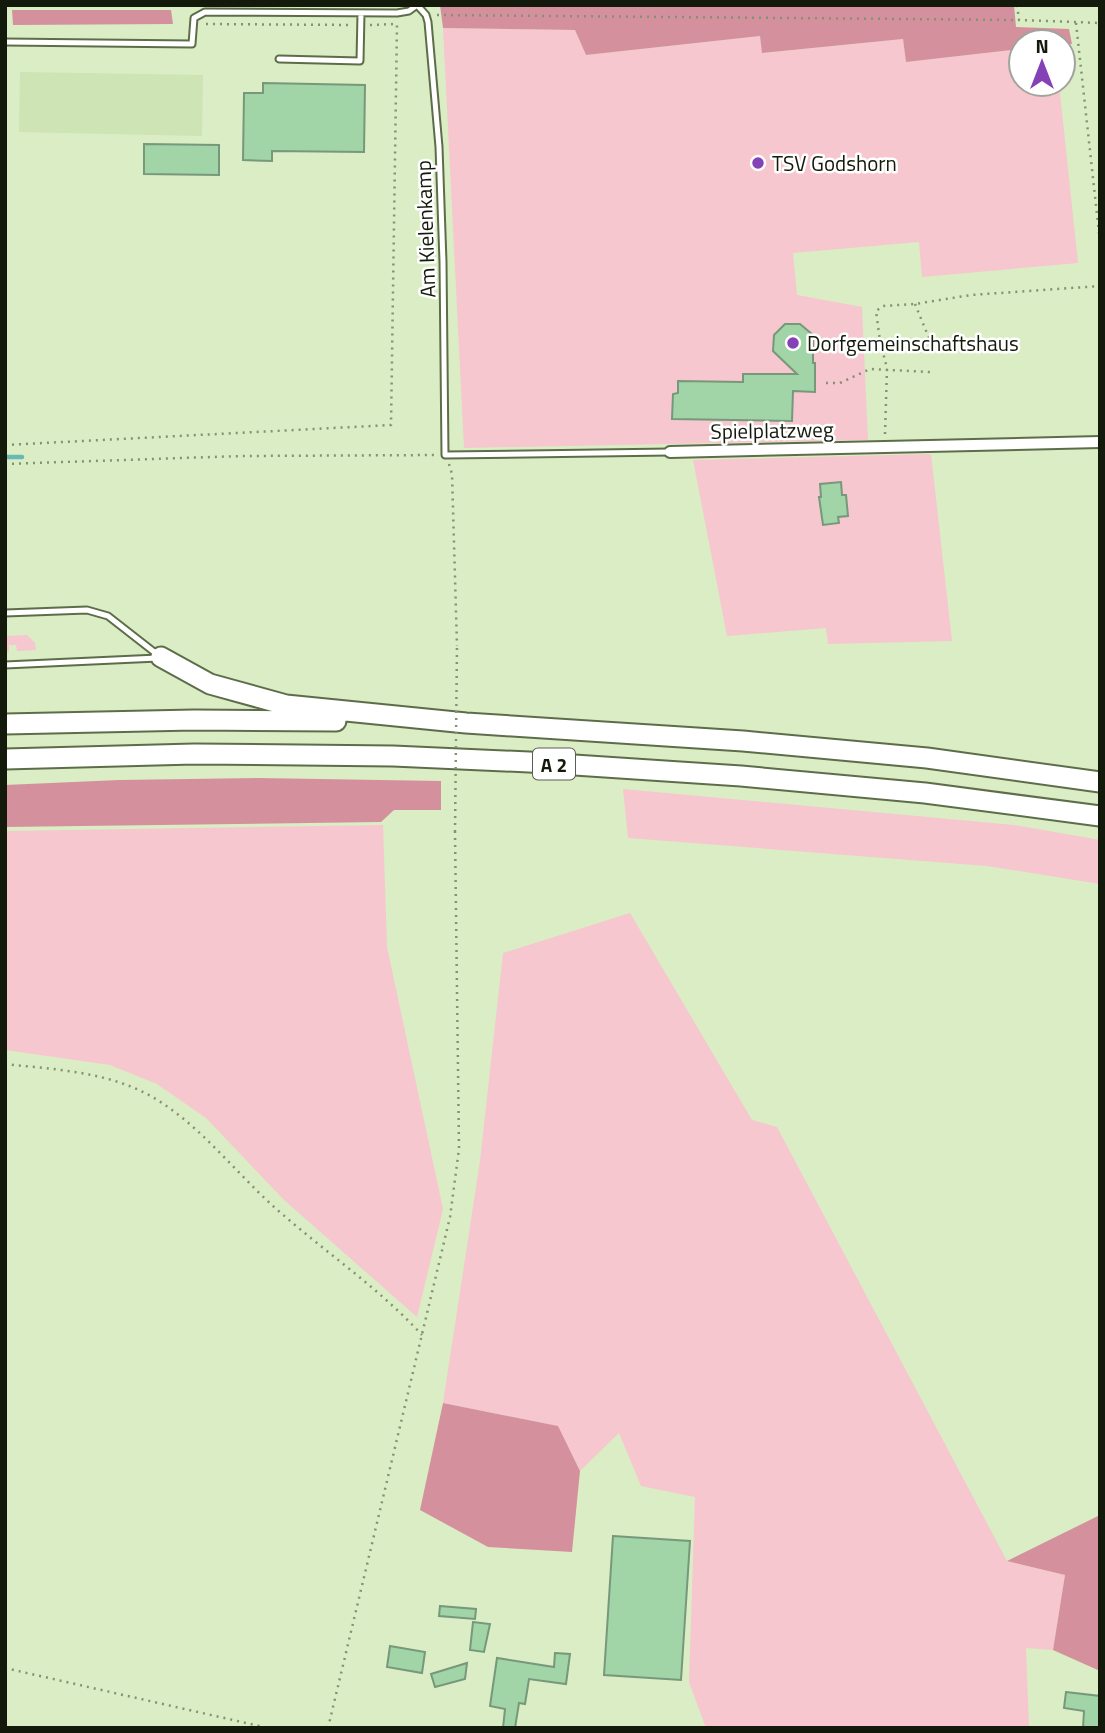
<svg xmlns="http://www.w3.org/2000/svg" width="1105" height="1733" viewBox="0 0 1105 1733" font-family="'Titillium Web',sans-serif">
	<rect width="100%" height="100%" fill="#daedc4"/>
	<path fill="#cee4b4" d="M20,72L203,75L202,136L19,132Z"/>
	<path fill="#f6c7ce" d="M443,28L575,30L586,55L760,36L763,53L903,39L906,62L1021,49V84H1059L1078,263L922,277L919,242L793,253L797,295L862,307L868,440L464,448Z
		M931,454L952,641L828,644L826,628L727,636L693,460Z
		M27,635L35,643L36,650L17,651L16,645H9V652H5V636Z
		M623,789L1014,825L1100,840V884L987,866L628,838Z
		M383,825L387,947L443,1209L417,1317L284,1200L206,1118L157,1084L110,1065L5,1050V831Z
		M630,913L752,1120L777,1127L1007,1561L1065,1575L1053,1650L1026,1648L1029,1728H706L689,1682L695,1497L641,1486L619,1433L580,1471L557,1426L443,1403L480,1161L503,953Z"/>
	<path fill="#d4919d" d="M440,5H1014L1016,27L1069,29L1072,44L1021,42V49L906,62L903,39L762,53L760,36L586,55L575,30L443,28Z
		M12,10H171L173,24L13,25Z
		M259,778L441,781V810H394L381,822L5,827V785L119,780Z
		M443,1403L558,1426L580,1471L572,1552L488,1547L420,1510Z
		M1100,1515V1671L1053,1650L1065,1575L1007,1561Z"/>
	<g fill="none" stroke-linecap="round" stroke-linejoin="round">
		<path stroke="#67bab2" stroke-width="4.5" d="M5,457H22"/>
	</g>
	<path fill="#a1d4a7" stroke="#77987a" stroke-width="2" d="M263,83L365,85L364,152L272,151V161L243,160L244,93H263Z
		M144,144L219,145V175L144,174Z
		M785,324H800L813,335V363H815V392L793,391L792,421L672,419L673,394L678,393V381L743,382V374H797L773,351L774,335Z
		M841,482L842,495H846L848,516L838,517L839,523L823,525L819,497H821L820,484Z
		M613,1536L690,1541L681,1680L604,1675Z
		M440,1606L476,1609L475,1619L439,1616Z
		M473,1622L490,1624L484,1652L470,1650Z
		M390,1646L425,1652L422,1673L387,1667Z
		M555,1653L570,1654L566,1684L529,1679L525,1704L519,1703L515,1728H503L505,1709L490,1706L497,1658L554,1667Z
		M467,1663L465,1679L435,1687L431,1674Z
		M1066,1692L1100,1696V1728H1083L1084,1711L1064,1708Z"/>
	<g fill="none" stroke-linecap="round" stroke-linejoin="round">
		<g stroke="#5d6d49" stroke-width="9">
			<path id="lane" d="M417,5L426,15L428,22L439,147L443,262L445,455L670,452
				M5,42L192,44L194,18L205,12L397,13L409,11L417,5
				M279,59L360,61L361,13
				M5,613L87,610L108,616L158,655
				M5,665L158,658"/>
		</g>
		<g stroke="#5d6d49" stroke-width="14">
			<path id="street" d="M670,452L1100,442"/>
		</g>
		<g stroke="#5d6d49" stroke-width="23">
			<path id="highway" d="M161,657L210,684L286,705L466,723L743,741L927,758L1100,782
				M5,724L194,720L336,721
				M5,759L194,754L393,756L529,762L741,776L925,793L1100,816"/>
		</g>
		<path stroke="#849174" stroke-width="2.5" stroke-dasharray="2 5" stroke-linecap="butt" d="M1017,5L1019,20
			M437,15L1019,20L1100,23
			M1076,23L1100,242
			M206,24L353,25
			M370,25L395,24
			M915,304L929,338
			M826,383H840L870,369L930,372
			M885,434L887,368L880,341L876,311L883,306L915,304L971,295L1100,286
			M5,445L391,425L397,24
			M5,464L242,456L438,455
			M449,464L452,474L457,646
			M5,1064C50,1069 99,1071 141,1091C193,1116 231,1168 273,1206C322,1250 377,1286 422,1335
			M5,1668L268,1728
			M328,1728L450,1217L459,1149L455,832"/>
		<use href="#lane" stroke="#fff" stroke-width="5"/>
		<use href="#street" stroke="#fff" stroke-width="10"/>
		<use href="#highway" stroke="#fff" stroke-width="19"/>
		<path stroke="#849174" stroke-width="2.5" stroke-dasharray="2 5" stroke-linecap="butt" d="M455,832L457,646"/>
	</g>
	<g fill="#8442b6" stroke="#fff" stroke-width="2.5">
		<circle cx="758" cy="163" r="7"/>
		<circle cx="793" cy="343" r="7"/>
	</g>
	<g text-anchor="middle" dominant-baseline="central" stroke-width="5" stroke-linejoin="round" paint-order="stroke">
		<rect fill="#fff" stroke="#5a5f54" stroke-width="2" x="533" y="748.5" width="42" height="31" rx="5"/>
		<g font-size="19" font-weight="bold" fill="#131a0b">
			<text x="554" y="764">A 2</text>
		</g>
		<g font-size="21" fill="#131a0b" stroke="#fff" text-anchor="start">
			<text x="772" y="163">TSV Godshorn</text>
			<text x="807" y="343">Dorfgemeinschaftshaus</text>
		</g>
		<g font-size="21" fill="#131a0b" stroke="#fff">
			<text transform="translate(425 229) rotate(-92)">Am Kielenkamp</text>
			<text transform="translate(772 430) rotate(-1)">Spielplatzweg</text>
		</g>
	</g>
	<rect width="1105" height="1733" fill="none" stroke="#131a0b" stroke-width="14"/>
	<g transform="translate(1042 63)"><circle r="33" fill="#ffffff" stroke="#a1a39d" stroke-width="2"/>
	<path d="M0-5L12 26L0 18L-12 26Z" fill="#8442b6"/>
	<text y="-10" font-size="19" font-weight="bold" text-anchor="middle" fill="#131a0b">N</text>
	</g>
</svg>
